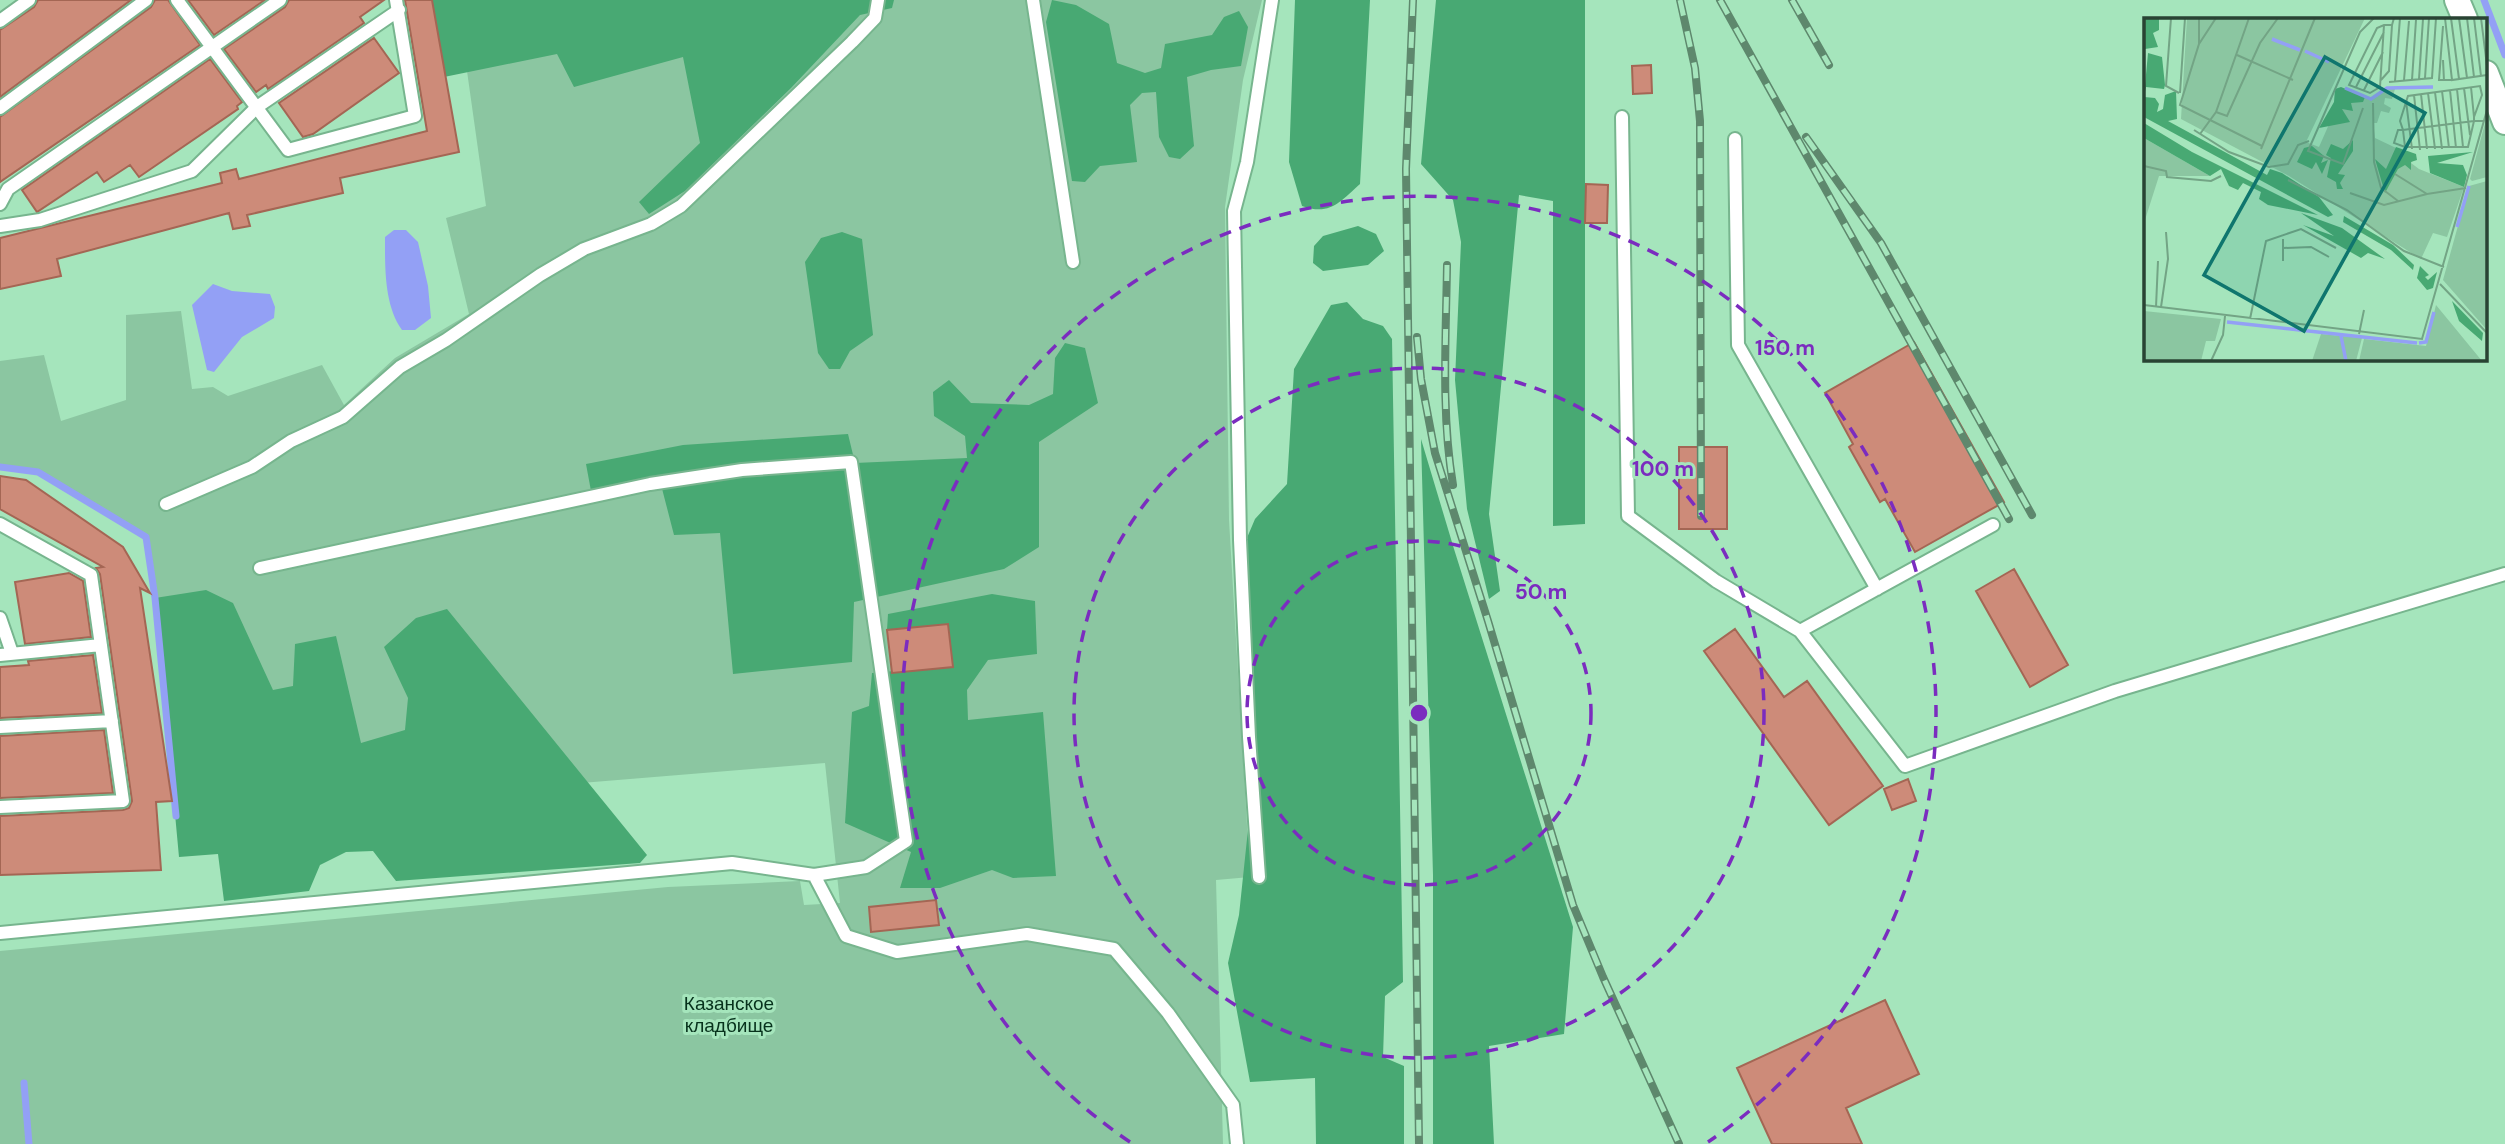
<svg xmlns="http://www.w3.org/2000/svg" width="2505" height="1144" viewBox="0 0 2505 1144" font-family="'DM Sans',sans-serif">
	<rect width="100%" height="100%" fill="#a5e5bc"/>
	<path fill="#8bc6a1" d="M457,0H1262L1243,80L1225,207L1229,520L1250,877L1216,880L1223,1144H0V951L668,887L800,881L804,905L840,903L825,763L176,816L155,598L146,537L38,472L0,467V361L44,355L61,421L126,400V315L181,311L192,389L213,387L228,396L322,365L344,405L395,358L469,314L446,218L486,206Z"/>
	<path fill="#48a973" d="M431,0H894L892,8L860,15L791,88L685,191L649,214L639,202L700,143L683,57L574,87L557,54L444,77Z
		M1052,0L1076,5L1109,24L1117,63L1145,73L1161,68L1165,44L1212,35L1224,17L1239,11L1248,27L1241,66L1211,70L1187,77L1194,146L1180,159L1169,157L1159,137L1156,92L1142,93L1130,105L1137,162L1100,166L1085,182L1072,181L1046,22Z
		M1295,0H1370L1360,184C1340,202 1330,216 1302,206L1289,162Z
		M1436,0H1585V524L1553,526V201L1519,195L1489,514L1500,591L1489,599L1467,509L1455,380L1461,242L1453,200L1421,164Z
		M1358,226L1376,234L1384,251L1368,265L1323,271L1313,263L1314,246L1323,236Z
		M842,232L862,239L873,335L850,351L840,369H829L818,353L805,262L821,238Z
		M1347,302L1363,319L1383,326L1392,339L1403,982L1385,996L1383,1057L1404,1066V1144H1316L1315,1078L1250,1082L1228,963L1239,915L1251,801L1241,552L1255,519L1287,484L1294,369L1331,305Z
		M1065,343L1085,348L1098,403L1039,442V547L1004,569L854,602L852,662L733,674L720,533L674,535L659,477L591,491L586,464L683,445L848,434L855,463L967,458L965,436L934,416L933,392L949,380L971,403L1029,405L1053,394L1055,358Z
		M1421,439L1454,549L1573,927L1564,1034L1489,1046L1494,1144H1433V875Z
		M206,590L233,603L273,690L293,686L295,644L336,636L361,743L405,730L408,698L384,647L416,618L447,609L647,855L640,863L396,881L373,851L346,852L320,865L309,891L224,901L218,854L179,857L155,598Z
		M992,594L1035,601L1037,654L988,660L967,690L968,720L1043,712L1056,876L1013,878L992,870L940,888H900L911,852L845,823L852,712L869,706L872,673L952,666L948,624L887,630L888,614Z"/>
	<path fill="#93a0f5" d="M394,230H406L418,242L428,286L431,318L415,330H402C384,305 385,267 385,237Z
		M213,284L232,291L270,294L275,307L274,318L242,337L214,372L207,370L192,305Z"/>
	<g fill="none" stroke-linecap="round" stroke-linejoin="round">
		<path stroke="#93a0f5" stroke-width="7" d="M2484,0L2505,55
			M0,467L38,472L146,537L155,598L176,816
			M24,1083L29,1144"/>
	</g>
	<path fill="#cd8b79" stroke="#a46654" stroke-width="2" d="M38,0H131L0,97V30L34,7Z
		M155,0H168L200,45L0,182V117L151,7Z
		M188,0H265L214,35Z
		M289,0H384L360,17L364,23L268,89L266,85L256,92L224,49L285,7Z
		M405,0H432L459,152L340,178L343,193L247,215L250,226L233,229L229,213L57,259L61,276L0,289V238L222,183L220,173L236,169L239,179L427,131Z
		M374,38L399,73L313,134L303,137L279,103Z
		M210,59L242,102L237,106L238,109L139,177L130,165L104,182L97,172L37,212L22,190Z
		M1651,65L1652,93L1633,94L1632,66Z
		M1586,184L1608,185L1607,223H1585Z
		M1914,342L2004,502L1915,552L1885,499L1880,502L1849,447L1853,444L1825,393Z
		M1679,447H1727V529H1679Z
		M0,476L26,480L123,547L150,593L140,588L172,801L156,802L161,870L0,875V816L123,810L129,808L132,801L100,574L96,568L103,567L0,509Z
		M2014,569L2068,665L2030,687L1976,591Z
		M69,573L83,581L91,637L25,644L15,582Z
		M948,624L953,667L892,673L887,630Z
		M1735,629L1784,697L1807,681L1883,786L1829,825L1704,651Z
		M93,655L102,713L0,718V667L29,665L28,661Z
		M104,730L113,793L0,798V736Z
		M1908,779L1916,801L1892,810L1884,789Z
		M936,900L939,925L871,932L869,907Z
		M1885,1000L1919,1074L1846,1108L1862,1144H1772L1737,1068Z"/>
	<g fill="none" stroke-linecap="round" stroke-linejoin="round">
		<g stroke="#77b58e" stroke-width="16">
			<path id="service" d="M177,0L288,150L415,116L396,0
				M1033,0L1073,262
				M0,21L29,0
				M0,108L146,0
				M1622,117L1628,516L1716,581L1800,631L1905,766L2115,691L2505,574
				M1735,139L1738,345L1877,589
				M0,204L8,189L280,0
				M0,226L40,220L192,171L257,107L399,10
				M166,504L252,467L291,441L343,417L400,367L446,340L540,275L584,249L651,224L681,206L852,42L875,18L878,0
				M0,524L91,575L123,801L0,807
				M0,618L12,653
				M1800,631L1993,525
				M0,655L101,645
				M0,727L112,721
				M814,875L846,936L897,952L1027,934L1114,949L1168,1013L1233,1105L1237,1144
				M1259,877L1249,737L1240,540L1234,211L1247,162L1272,0
				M0,933L732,863L814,875L866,867L906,841L851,462L742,470L650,484L260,568"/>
		</g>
		<g stroke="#77b58e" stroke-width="28">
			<path id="minor" d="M2457,0L2465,19
				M2486,73L2505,122"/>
		</g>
		<use href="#service" stroke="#fff" stroke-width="12"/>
		<use href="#minor" stroke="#fff" stroke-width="24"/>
		<g stroke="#5e886d" stroke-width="8">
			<path id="rail" d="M1413,0L1406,169L1419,1144
				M1680,0L1695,68L1700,121L1701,516
				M1720,0L2009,519
				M1792,0L1829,65
				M1806,137L1881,243L2032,515
				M1447,265C1446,338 1441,413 1453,485
				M1417,337L1421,379L1435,453L1488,621L1573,905L1603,977L1679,1144"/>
		</g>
		<use href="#rail" stroke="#a5e5bc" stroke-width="5" stroke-dasharray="16" stroke-linecap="butt"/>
	</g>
	<g fill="none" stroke="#7b2cbf" stroke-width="3.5" stroke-dasharray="12 9">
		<circle cx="1419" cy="713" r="172"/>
		<circle cx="1419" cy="713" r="345"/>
		<path d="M1130 1142A517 517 0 1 1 1708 1142"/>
	</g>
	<g text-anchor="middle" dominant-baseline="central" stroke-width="6" stroke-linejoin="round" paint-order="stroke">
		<g font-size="19" fill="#07321c" stroke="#a5e5bc">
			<text x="729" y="1003">Казанское<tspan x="729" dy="22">кладбище</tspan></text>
		</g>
	</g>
	<g transform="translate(2144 18)">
		<rect width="343" height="343" fill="#a5e5bc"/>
		<path d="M43,0H221L162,124L175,129L201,70L227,81L241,70L251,71L248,81L241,80L240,86L247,90L245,95L237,93L233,105H229L231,120L271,139L267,145L275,151L320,169L303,219L289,215L277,241L145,158L37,101ZM343,98V159L328,163L326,161ZM0,120L66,158H15L0,205ZM343,163V312L299,262L325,168ZM292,287L338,343H215L220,321L282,328ZM0,293L77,301L71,323H62L57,343H0ZM177,316L218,320L212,343H168Z" fill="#8bc6a1"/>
		<path d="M0,0L15,1V12L9,15L14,29L1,31ZM4,35L18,39L21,67L20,71L2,69L0,78ZM197,69L221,79L219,84L207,85L209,93L198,91L206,104L175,110L190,84L191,71ZM32,73L33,101L24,103L123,157L126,151L138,155L175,179L189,197L184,199L0,99V79L11,80L15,86L13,94L19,91L21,77ZM0,105L48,134L174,197L124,187L115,181L117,174L99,165L94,172L85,168L77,151L66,158L0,120ZM209,122V133L194,156L201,157L196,165L199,171H193L192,164L183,159L187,140L182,137L187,126L199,131ZM168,128L180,138L177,145L184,142L178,156L172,144L168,151L153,144L160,130ZM252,129L272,136L273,142L267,144V152L261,147L254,151L241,175L231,141L242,151ZM329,134L293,145L319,147L323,157L320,169L286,155L284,138ZM157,195L198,210L241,241L224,235L217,240L159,207L190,218ZM200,198L249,227L270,247L269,252L247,232L199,204ZM276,248L285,257L281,259L284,262L293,254L289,270L283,272L273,260ZM308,283L339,315L338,323L315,303Z" fill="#48a973"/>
		<path fill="none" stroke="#93a0f5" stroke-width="3.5" d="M128,21L156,32M161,33L185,44M201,70L227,81L243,70L289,69M313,209L325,168M83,304L273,325M197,318L202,343M275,325L282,324L290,294"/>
		<path fill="none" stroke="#73a485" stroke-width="2" d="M27,0L22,68L35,75M72,0L55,26L36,87L118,128M264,0H289M301,0L308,62L343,57M307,0L315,61M315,0L323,60M323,0L330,59M330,0L337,58M337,0L343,48M240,7L236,69L226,75L205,67L233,10L240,7H248L250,0M299,8L295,62H308M55,26V0M93,37L149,62M299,42L300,63M281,60L285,0M275,61L279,1M237,62L245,53L248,7M260,62L265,3M268,62L272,2M251,63L256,0M245,64L288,60L292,0M212,69L240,14M327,69L330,99M320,70L326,117M313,71L319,129M220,72L239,34M306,72L312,130M298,73L305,130M291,74L298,131M36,75L41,0M284,75L291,131M277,76L283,131M270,77L276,132M262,83L268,131M229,85L230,144L237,170L254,183M219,90L199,146L164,133L216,14L230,0M72,94L83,98L116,25L134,0M50,112L85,134L125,149L144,146L154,127L165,123M56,116L72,94L105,0M261,129L259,112L256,103L264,78L336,68L338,77L330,99V103L324,129H261L250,125L254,112H259L266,111L330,103H340M117,131L171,0M0,148L22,153L23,159L67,163L77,158M251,156L283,176L322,170M144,162L203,192L260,233L300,249M206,175L240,187L283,176M139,230L167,229L185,239M139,243V221M296,266L343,315M0,287L278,321L343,92M12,289L14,243M17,289L24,241L22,214M106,301L122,223L157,211L192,230M215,316L220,292M67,343L79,317L81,298"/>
		<path fill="#0f766e" fill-opacity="0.15" stroke="#0f766e" stroke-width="3.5" d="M181,39L281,95L160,313L60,257Z"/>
		<rect width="343" height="343" fill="none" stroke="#294333" stroke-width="3.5"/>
	</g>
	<circle cx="1419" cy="713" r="10" fill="#7b2cbf" stroke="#a5e5bc" stroke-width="3.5"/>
	<g font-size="21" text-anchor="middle" font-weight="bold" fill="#7b2cbf" stroke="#a5e5bc" stroke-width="6" stroke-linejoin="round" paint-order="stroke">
		<text x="1785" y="355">150 m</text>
		<text x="1663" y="476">100 m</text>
		<text x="1541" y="599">50 m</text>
	</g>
</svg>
